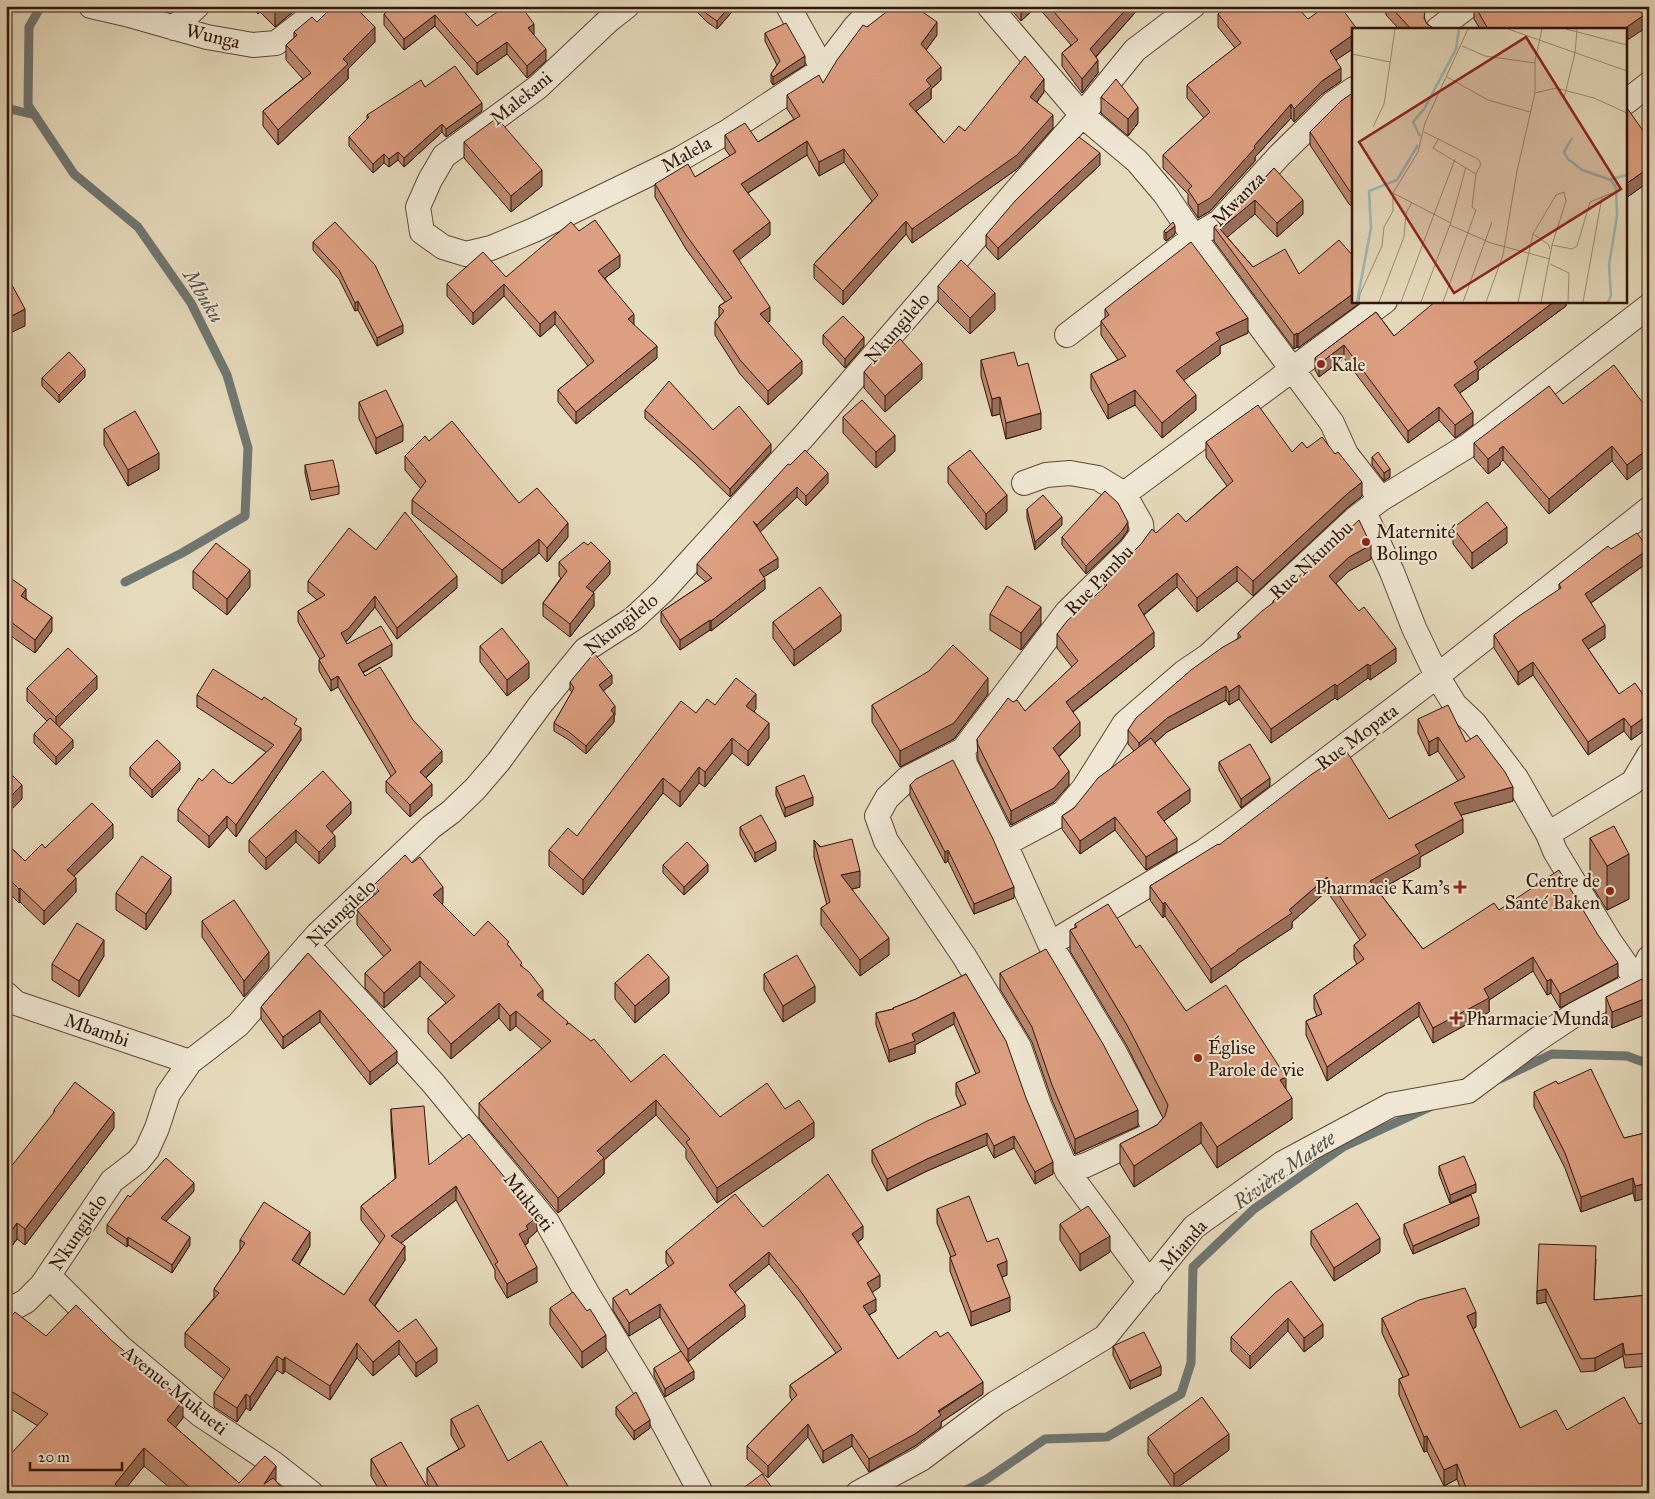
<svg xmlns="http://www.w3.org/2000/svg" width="1655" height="1499" viewBox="0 0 1655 1499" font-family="'IM FELL Great Primer',serif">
	<rect width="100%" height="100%" fill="#e6dabc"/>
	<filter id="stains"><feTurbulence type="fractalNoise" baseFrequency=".004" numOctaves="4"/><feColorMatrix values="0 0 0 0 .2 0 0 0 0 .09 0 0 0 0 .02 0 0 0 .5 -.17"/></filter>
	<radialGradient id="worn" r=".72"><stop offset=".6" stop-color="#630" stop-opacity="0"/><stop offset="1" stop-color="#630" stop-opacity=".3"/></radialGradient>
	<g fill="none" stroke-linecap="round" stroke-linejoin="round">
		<path stroke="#6f7772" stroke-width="9" d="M41,6L29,27L28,105L74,174L138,227L191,303L227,375L248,448L245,516L182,553L125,582
			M6,108L35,115
			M1500,1079L1552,1054L1627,1056L1649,1064
			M961,1493L987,1479L1045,1439L1107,1437L1181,1394L1191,1363L1193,1267L1254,1209L1343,1147L1430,1107"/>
		<g stroke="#5e4636" stroke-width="26">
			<path id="street" d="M91,6L126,14L207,37L253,45L276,43L324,6
				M627,6L609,20L538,87L444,156L430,180L418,207L422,232L443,247L466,254L491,248L534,230L680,159L727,132L823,69L855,27L875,6
				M788,6L823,69
				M989,6L1082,115L1137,161L1165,194L1194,237L1332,423L1346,454L1381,499
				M174,28L197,6
				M1438,29L1468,6
				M1626,102L1649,84
				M1067,335L1194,237L1219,222L1279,156L1332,104L1354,89
				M1024,483L1046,475L1070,473L1098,478L1124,494
				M1364,512L1392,572L1414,628L1437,676L1455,705L1474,723L1516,778L1548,834L1555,851L1610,942L1638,982
				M963,750L908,778L887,798L877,816L886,841L964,956L1019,1047L1039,1105L1067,1171L1150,1283
				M1548,834L1633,782L1649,755
				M1005,844L1063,813L1084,788L1125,723L1183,673L1208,656L1356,518L1381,499L1469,445L1649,306
				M1050,944L1203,852L1238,827L1437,676L1649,509
				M308,945L433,1083L547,1222L587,1293L643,1385L701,1493
				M1638,982L1649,958
				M6,994L16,1003L190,1062
				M1067,1171L1086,1165L1148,1136L1152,1132L1154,1127L1115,1053L1050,944L1005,844L965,764L963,750L1067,612L1131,549L1142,534L1141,524L1124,494L1385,301
				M49,1276L120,1347L201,1415L273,1463L311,1493
				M6,1312L26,1301L42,1285L112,1181L138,1161L147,1150L157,1128L168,1094L190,1062L238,1025L317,935L431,827L451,812L475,789L499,761L540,705L585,650L633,619L663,591L804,436L1082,115L1135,50L1193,6
				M858,1493L921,1459L996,1403L1105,1337L1194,1227L1283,1163L1391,1105L1468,1091L1535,1041L1577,1013L1634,984"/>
		</g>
		<use href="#street" stroke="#efe7d3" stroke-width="24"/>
	</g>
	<path fill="#bd896f" stroke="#30150a" d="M149,6H166L162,10Z
		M251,6H294V11L275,27L260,12L258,14Z
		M459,6L477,26L534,35L546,61L527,78L507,54L477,75L435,26L404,50L384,25V14Z
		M569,6H582L578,12Z
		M691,6H737L717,29L707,22Z
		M1008,6H1037L1021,21Z
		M1037,6H1141L1096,57L1098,73L1082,93L1062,66V53L1071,45Z
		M1386,6H1422L1425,20L1427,24L1433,28L1442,29H1399L1386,15Z
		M1474,6H1634L1644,29H1480L1474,19Z
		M1218,14L1308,19L1354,29V48L1336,60L1341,81L1322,94L1294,122L1291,118L1255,157V161L1210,211L1198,218L1188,203V194L1163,168V155L1204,118L1187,98V85L1235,48L1218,27Z
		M317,22L375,42L348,69V79L278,145L263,126V111L303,79L286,60V45L294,38V32Z
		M867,27L937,35L926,50L941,80L931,89V99L916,111L944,143L965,131L1044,92L1037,102L1053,128L1017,169L912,243L906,234L843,305L814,278V264L872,201L844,162L819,176L807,155L748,193L770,235L738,260L770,321L767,322L802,374L768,405L740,374L715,335V322L719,317V306L725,302L686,249L655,197V184L695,177L730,156L725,149V135L758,142L794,119L787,109V95L823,83Z
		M765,33L805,65L773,85L771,82V74L777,65L765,41Z
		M425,87L482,111L446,137L442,132L404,167L398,160L389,167L384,163L373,173L349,146V137L367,120V115Z
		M1354,92V209L1349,204L1310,145V132Z
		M1101,97L1138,123L1128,136L1101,113Z
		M1626,109L1649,139V185L1647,183L1626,198Z
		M464,142L542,186L511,212L464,158Z
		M1100,165L998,260L986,247V235Z
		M1274,168L1303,214L1277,237L1255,214L1227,237L1253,267L1299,274L1360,301V303L1298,348L1297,347L1294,349L1214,241V227L1229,217Z
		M579,231L620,267L605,278L634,325L657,358L576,424L558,402V390L588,366L555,324L540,337L504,296L473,325L447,296V284L506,277Z
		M1164,231L1175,234L1166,241L1164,239Z
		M313,242L403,333L377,346L358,310L355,311L339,279L313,250Z
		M938,286L995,310L970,334L938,302Z
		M1566,301V306L1478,371V380L1460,393L1473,425L1455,438L1439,420L1408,443L1344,358L1319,377L1315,370V358L1376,312L1394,336Z
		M1105,309L1248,333L1220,346V354L1183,380L1196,410L1162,438L1135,405L1108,419L1091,389V374L1118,360L1101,335V321L1105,318Z
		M823,335L864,346L845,368L823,344Z
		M886,352L922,379L885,412L864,388V372Z
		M981,360L1018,366L1041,429L1006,439L1000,414L992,416L981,376Z
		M85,377L59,403L42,386V378Z
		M359,402L403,441L376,454L359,419Z
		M1563,404L1649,411L1627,480L1612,461L1549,514L1503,460L1500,463V465L1488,474L1474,458V443Z
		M645,410L713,430L771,452L730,497L695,463L645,418Z
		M843,417L895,451L876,468L843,433Z
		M104,429L159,469L128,486L104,445Z
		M429,441L568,537L547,562L539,553L502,584L412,514V500L421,489L405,470V456Z
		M1206,442L1292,452L1307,448L1362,496L1347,508L1253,596L1237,581L1197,612L1177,587L1144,615L1154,647L1073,712L1080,736L1059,757L1069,785L1054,802L1011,825L978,760L977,739L1013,702L1025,711L1072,667L1057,648V634L1104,588V581L1156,533L1186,522L1227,486L1206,457Z
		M1372,457L1390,477L1384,481L1372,465Z
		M305,465L339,486V494L311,500L305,473Z
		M790,465L828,483L806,506L797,497L760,532L778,568L763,577L765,589L711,631L710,630L680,650L661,622V612L706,582L697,574V564Z
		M948,467L1007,511L986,530L948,483Z
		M1027,509L1062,525L1035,550L1027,518Z
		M1453,528L1507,543L1472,569L1453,544Z
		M1128,530L1121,540L1086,574L1062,545V537Z
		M1649,542V576L1643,566L1591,603L1605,638L1588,649L1619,694L1649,703V727L1631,740L1624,731L1588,755L1533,675L1518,685L1494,648V635L1559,590V584L1611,549L1645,544Z
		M376,550L457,588L397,639L375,607L348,640L345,642L347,644L392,656L363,673L365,676L413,720L442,762L426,778L432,796L410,817L386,792V781L391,776L338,687L331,691L319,671V660L320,659L298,622V611L317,600L308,592V581Z
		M1371,559L1349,571L1336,583L1396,662L1370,680L1368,678L1337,700L1335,698L1271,743L1239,699L1229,705L1226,700L1167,732L1155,743L1190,802L1164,821L1177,852L1146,870L1115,830L1080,854L1062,829V816L1074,808L1134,751L1128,744V730L1238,638V633L1273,603V601Z
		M559,562L610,574L593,592L594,606L570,637L543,616V603L561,578L559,576Z
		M193,571L250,587L227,615L193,588Z
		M6,573L52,631L35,653L11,636L6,642Z
		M990,614L1041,624L1021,650L990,630Z
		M773,622L841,631L794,666L773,638Z
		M480,646L529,678L507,696L480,662Z
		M570,682L612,684L603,691L615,715L614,716V722L586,754L569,740L554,731V723L572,692L570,690Z
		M27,688L97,689L59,727L73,748L56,765L34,743V734L47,721L27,701Z
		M988,694L954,739L900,767L872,722V705Z
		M197,695L297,726L301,740L236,837L227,827L209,848L178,821V809L202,781L232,784L266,752L197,707Z
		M715,705L756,709L754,711L769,738L748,766L732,753L705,787L699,783L680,807L663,793L583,895L549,866V850L577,836L696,713Z
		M1418,719L1466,742L1513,801L1461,815L1463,833L1420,857V867L1378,891L1423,949L1499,910L1618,977L1560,1008L1551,993L1547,995L1533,971L1489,1000V1012L1433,1043L1419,1016L1327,1081L1306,1035V1021L1317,1016L1314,1009V995L1357,964L1354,959V945L1360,940L1327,891L1292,922V928L1237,964V965L1211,983L1165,916L1163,918L1150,900V886L1219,845L1389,819L1458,781L1438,751L1429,756L1418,733Z
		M1219,762L1270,786L1241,808L1219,770Z
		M130,767L180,770L152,798L130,776Z
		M910,785L1014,898L974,914L948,861L945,863L910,796Z
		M776,787L813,805L785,817L776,795Z
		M351,814L332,832L335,847L319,864L296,842L266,870L249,852V840Z
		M740,827L776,850L755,862L740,835Z
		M113,838L74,876L76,892L44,925L20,902L19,903L6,890V843L25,861L45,848Z
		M1590,838L1629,899L1607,910L1590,883Z
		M814,840L860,887L852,889L889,955L860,976L821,925V908L827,905L814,857Z
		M663,865L708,872L684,895L663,873Z
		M374,885L443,903H441L474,936L509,946L543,1000L631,1082L720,1117L785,1109L814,1137L717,1203L686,1158V1149L656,1115L604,1160V1174L558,1213L479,1118V1103L542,1049L516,1026L510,1031L499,1018L451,1059L428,1033V1018L446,1003L420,976L384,1008L365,988V973L384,957L357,925V910L374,896Z
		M116,893H171L146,930L116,910Z
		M202,921L269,968L244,997L202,937Z
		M1075,924L1136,948L1186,1011L1286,1089L1292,1119L1217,1168L1201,1143L1134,1187L1120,1164V1144L1157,1125L1163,1118L1127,1046L1070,951V930L1075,928Z
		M308,953L397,1063L370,1085L320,1022L283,1049L261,1019V1007Z
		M104,956L79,997L52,980V964Z
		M1000,973L1138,1126L1075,1154L1052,1100L1032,1042L1000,989Z
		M764,974L815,1002L783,1022L764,990Z
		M966,974L1053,1174L1035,1184L1014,1148L994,1158L987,1145L927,1171L887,1191L872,1162V1150L961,1106L956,1095V1083L976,1074L954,1024L915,1045V1053L889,1062L876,1025V1013L893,1009V1008L916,999Z
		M615,983L669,993L635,1023L615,999Z
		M1649,996V1013L1612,1028L1606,1014V997Z
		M1558,1084L1624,1138L1649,1132L1635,1201L1633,1193L1581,1212L1565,1168L1534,1107V1092Z
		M391,1109L429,1165L537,1231L528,1239V1243L525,1245L537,1282L507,1298L495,1278V1270L456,1200L401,1243L405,1260L375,1306L398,1332L437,1362L416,1377L399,1354L373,1376L357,1358L330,1400L285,1371L283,1374L277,1370L250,1411L246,1408L237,1422L214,1407V1393L224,1379L185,1347V1333L214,1298V1289L240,1251V1240L310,1246L299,1265L344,1295L380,1244L361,1220V1206L395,1179L391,1124Z
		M54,1110L114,1128L25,1245L17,1239L6,1254L54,1113Z
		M1439,1166L1476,1192L1450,1203L1439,1174Z
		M194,1191L166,1221L190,1245L172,1273L128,1245L127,1247L107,1233V1225L130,1197Z
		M937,1209L987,1242L1007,1275L1002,1277L1010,1311L971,1326L950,1271V1257H951L937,1223Z
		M1060,1224L1110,1252L1080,1271L1060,1240Z
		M1404,1224L1479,1225L1413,1254L1404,1233Z
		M763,1227L863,1238L858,1242L880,1287L872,1292L876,1311L869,1315L898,1359L983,1394L941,1422V1427L915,1446L869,1472L852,1446L823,1463L808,1437L768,1478L747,1459V1446L792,1400L790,1397V1385L836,1353L799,1301L769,1264L735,1292L745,1317L688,1362L694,1379L665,1397L654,1376V1368L683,1355L660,1317L629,1336L613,1310V1298L630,1295L669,1267L666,1263V1251Z
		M1311,1231L1380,1252L1334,1281L1311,1245Z
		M1596,1259L1594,1300L1649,1295V1366L1625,1368L1623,1356L1595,1371L1581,1372L1546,1302L1537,1304V1291Z
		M1275,1293L1323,1337L1304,1352L1288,1331L1250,1369L1231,1351V1337Z
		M550,1308L606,1351L582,1368L550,1325Z
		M1382,1318L1476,1327L1473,1329L1520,1428L1567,1430L1649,1493H1462L1457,1479L1444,1486L1427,1451L1424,1452L1399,1395V1379L1403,1377L1382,1333Z
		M6,1322L46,1336L183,1418L175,1427L239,1483L276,1482L287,1493H176L144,1466L122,1493H6L38,1426L6,1406Z
		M1113,1346L1161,1375L1130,1389L1113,1355Z
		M616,1407L650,1428L634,1440L616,1415Z
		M451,1419L508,1461L572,1493H433L427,1483V1468L459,1449L451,1435Z
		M1148,1437L1229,1450L1174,1490L1148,1454Z
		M371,1459L427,1493H381L371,1476Z"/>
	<path fill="#9a6f5a" stroke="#30150a" d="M258,6H260V12L258,14Z
		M282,6H294V11L275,27V12Z
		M578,6H582L578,12Z
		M730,6H737L717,29V21Z
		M1022,6H1037L1021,21V7Z
		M1129,6H1141L1090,63V49Z
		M435,15V26L404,50V39Z
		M1644,15V29L1626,41V29H1624Z
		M937,22V35L921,57V44Z
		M534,24V35L528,28Z
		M375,27V42L348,69V79L278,145V130L343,59Z
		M1354,34V48L1330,64V51Z
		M507,42V54L477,75V63Z
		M546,49V61L527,78V66Z
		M805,56V65L773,85V77Z
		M1098,60V73L1082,93V79Z
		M941,67V80L931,89V99L909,117V104L926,80Z
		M1341,68V81L1322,94L1294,122V109L1322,81Z
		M1044,79V92L1030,111V97Z
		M482,103V111L446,137V129Z
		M1291,104V118L1255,157V161L1210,211L1198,218V205L1254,146Z
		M1138,107V123L1128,136V119Z
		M1053,115V128L1017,169L912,243V229Z
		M442,124V132L404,167V158Z
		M807,141V155L741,197V184Z
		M844,149V162L819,176V162Z
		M398,152V160L389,167V159Z
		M1100,153V165L998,260V248Z
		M384,154V163L373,173V164Z
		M1647,169V183L1626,198V184Z
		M542,170V186L511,212V196Z
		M1255,200V214L1224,240L1220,229Z
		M1303,200V214L1277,237V223Z
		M906,221V234L843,305V291Z
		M770,222V235L733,265V251Z
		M1175,226V234L1166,241V233Z
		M620,255V267L598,283V271Z
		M504,284V296L473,325V313Z
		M995,293V310L970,334V318Z
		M1354,293V301H1360V303L1298,348V334Z
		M358,301V310L355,311V303Z
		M1555,301H1566V306L1478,371V380L1454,397V385L1474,362Z
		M770,307V321L760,327V314Z
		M25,309V326L6,335V319Z
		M555,311V324L540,337V324Z
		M634,314V326L628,319Z
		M1248,318V333L1220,346V354L1176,386V371L1216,333Z
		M403,325V333L377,346V338Z
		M1297,333V347L1294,349V335Z
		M864,337V346L845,368V359Z
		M1344,345V358L1319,377V364Z
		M657,346V358L576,424V412Z
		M802,361V374L768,405V391Z
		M922,363V379L885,412V396Z
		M85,369V377L59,403V395Z
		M1135,390V405L1108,419V405Z
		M1196,395V410L1162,438V423Z
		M1000,397V414L992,416V399Z
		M1439,407V420L1408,443V431Z
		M1473,412V425L1455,438V425Z
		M1041,413V429L1006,439V423Z
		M403,425V441L376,454V438Z
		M895,435V451L876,468V452Z
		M771,444V452L730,497V489Z
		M1503,446V460L1500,463V465L1488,474V459Z
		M1612,446V461L1549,514V499Z
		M1649,448V463L1627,480V465Z
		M159,453V469L128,486V470Z
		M1390,469V477L1384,481V473Z
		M828,473V483L806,506V496Z
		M1362,482V496L1347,508L1253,596V581L1347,494Z
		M797,487V497L757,535V525Z
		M1007,495V511L986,530V514Z
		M1062,517V525L1035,550V542Z
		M1128,522V530L1121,540L1086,574V566Z
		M568,523V537L547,562V548Z
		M1507,527V543L1472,569V553Z
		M539,539V553L502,584V570Z
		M1371,545V559L1349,571L1329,590V576L1349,557Z
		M1643,553V566L1585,607V594Z
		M778,558V568L759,580V570Z
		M610,561V574L586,600V587Z
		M1237,566V581L1197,612V598Z
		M250,570V587L227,615V599Z
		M1177,573V587L1138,619V605Z
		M457,576V588L397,639V628Z
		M765,579V589L711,631V621Z
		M26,589V603L21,596Z
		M594,593V606L570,637V624Z
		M375,596V607L348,640L341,645V633Z
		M1041,607V624L1021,650V633Z
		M841,615V631L794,666V650Z
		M52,617V631L35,653V640Z
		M710,620V630L680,650V640Z
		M11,622V636L6,642V628Z
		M1605,625V638L1582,653V640Z
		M1154,632V647L1066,717V702Z
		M392,644V656L358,675V664Z
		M1396,648V662L1370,680V666Z
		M529,662V678L507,696V680Z
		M1533,662V675L1518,685V672Z
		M1368,664V678L1337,700V686Z
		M612,675V684L599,694V685Z
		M97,676V689L56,730V717Z
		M338,676V687L331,691V680Z
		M988,678V694L954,739L900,767V751Z
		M1335,684V698L1271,743V729Z
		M1239,685V699L1229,705V692Z
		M1226,686V700L1167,732L1139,757V743L1167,718Z
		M756,694V709L746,721V706Z
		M615,706V715L614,716V722L586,754V746L611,710Z
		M1649,714V727L1631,740V727Z
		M1624,718V731L1588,755V742Z
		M1080,722V736L1053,762V748Z
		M769,723V738L748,766V751Z
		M301,728V740L236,837V825Z
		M1438,737V751L1429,756V742Z
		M732,738V753L705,787V772Z
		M73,740V748L56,765V757Z
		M442,751V762L420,783V772Z
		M180,762V770L152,798V790Z
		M699,767V783L680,807V792Z
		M1069,771V785L1054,802L1011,825V811Z
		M663,778V793L583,895V880Z
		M1270,778V786L1241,808V799Z
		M432,784V796L410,817V805Z
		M22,785V799L6,815V801Z
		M1513,787V801L1454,817V803Z
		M1190,789V802L1157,826V812Z
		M813,797V805L785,817V808Z
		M351,802V814L326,838V826Z
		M227,816V827L209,848V836Z
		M1115,817V830L1080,854V841Z
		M1463,819V833L1420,857V867L1370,895V881L1415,845Z
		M113,824V838L67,883V870Z
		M296,830V842L266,870V858Z
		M335,836V847L319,864V852Z
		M1177,838V852L1146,870V857Z
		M776,842V850L755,862V853Z
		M948,850V861L945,863V852Z
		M1629,854V899L1607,910V866Z
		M708,864V872L684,895V887Z
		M860,871V887L841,892V875Z
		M171,877V893L146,930V914Z
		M1327,877V891L1292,922V928L1237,964V965L1211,983V969L1289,910Z
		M76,878V892L44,925V911Z
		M443,887V903L433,910V895Z
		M1014,887V898L974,914V904Z
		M20,888V902L19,903V889Z
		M1165,902V916L1163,918V904Z
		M889,938V955L860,976V960Z
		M104,940V956L79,997V981Z
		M269,952V968L244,997V981Z
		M1533,957V971L1489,1000V1012L1433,1043V1028L1484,989Z
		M420,961V976L384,1008V993Z
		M1618,963V977L1560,1008V994Z
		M669,977V993L635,1023V1006Z
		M1551,979V993L1547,995V981Z
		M815,986V1002L783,1022V1006Z
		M543,990V1005L537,995Z
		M1649,997V1013L1612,1028V1012Z
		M1419,1002V1016L1327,1081V1067Z
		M499,1003V1018L451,1059V1044Z
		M320,1010V1022L283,1049V1037Z
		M516,1011V1026L510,1031V1016Z
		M954,1012V1024L915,1045V1053L889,1062V1050L912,1034Z
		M397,1051V1063L370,1085V1072Z
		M1286,1077V1098L1280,1080Z
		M1292,1098V1119L1217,1168V1147Z
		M656,1100V1115L604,1160V1174L558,1213V1198L597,1151Z
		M1138,1110V1126L1075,1154V1139Z
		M114,1112V1128L25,1245V1229Z
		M814,1122V1137L717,1203V1188Z
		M1201,1122V1143L1134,1187V1166Z
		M987,1133V1145L927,1171L887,1191V1179L927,1159Z
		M1014,1136V1148L994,1158V1146Z
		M1053,1162V1174L1035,1184V1172Z
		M1633,1178V1193L1581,1212V1197Z
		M194,1183V1191L161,1227V1218Z
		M1649,1183V1198L1635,1201V1186Z
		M1476,1184V1192L1450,1203V1195Z
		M456,1186V1200L391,1251V1236Z
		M537,1217V1231L528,1239V1243L519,1248V1234L526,1226Z
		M1479,1217V1225L1413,1254V1246Z
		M17,1223V1239L6,1254V1238Z
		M863,1226V1238L852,1246V1234Z
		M310,1232V1246L292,1275V1260Z
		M1110,1236V1252L1080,1271V1254Z
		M128,1237V1245L127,1247V1239Z
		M190,1237V1245L172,1273V1265Z
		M1380,1238V1252L1334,1281V1268Z
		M405,1246V1260L369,1314V1300Z
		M769,1252V1264L729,1297V1285Z
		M1007,1261V1275L997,1279V1265Z
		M537,1267V1282L507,1298V1284Z
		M880,1275V1287L867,1296V1283Z
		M1546,1289V1302L1537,1304V1291Z
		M1010,1297V1311L971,1326V1312Z
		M876,1299V1311L863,1318V1306Z
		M660,1304V1317L629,1336V1323Z
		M745,1305V1317L688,1362V1349Z
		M1476,1312V1327L1467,1332V1316Z
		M1288,1318V1331L1250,1369V1356Z
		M1323,1324V1337L1304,1352V1338Z
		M606,1335V1351L582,1368V1352Z
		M399,1340V1354L373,1376V1362Z
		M357,1343V1358L330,1400V1386Z
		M1623,1343V1356L1595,1371V1358Z
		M437,1348V1362L416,1377V1363Z
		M277,1356V1370L250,1411V1397Z
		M285,1357V1371L283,1374V1360Z
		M1161,1366V1375L1130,1389V1381Z
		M694,1371V1379L665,1397V1389Z
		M983,1382V1394L941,1422V1427L915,1446L869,1472V1459Z
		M246,1394V1408L237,1422V1408Z
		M183,1400V1418L167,1438V1420Z
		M650,1420V1428L634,1440V1431Z
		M808,1424V1437L768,1478V1466Z
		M852,1434V1446L823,1463V1451Z
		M1229,1434V1450L1174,1490V1474Z
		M1427,1436V1451L1424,1452V1437Z
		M144,1448V1466L122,1493H110L115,1484Z
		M1457,1464V1479L1444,1486V1470Z
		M276,1466V1483L264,1484Z
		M427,1487V1493H416Z"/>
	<path fill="#dc9f81" stroke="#30150a" d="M269,6H282L275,12Z
		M333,6H354L375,27L343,59L348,64L278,130L263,111L311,73L286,45L297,35L294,32L312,17L317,22Z
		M393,6H459L477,26L506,6H521L534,24L528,28L546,49L527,66L507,42L477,63L435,15L404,39L384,14Z
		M699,6H730L717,21L707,14Z
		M894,6H914L937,22L921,44L941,67L926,80L931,86L909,104L944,143L959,126L965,131L1025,56L1044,79L1030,97L1053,115L1017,155L912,229L906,221L843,291L814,264L878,195L844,149L819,162L807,141L741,184L770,222L733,251L770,307L760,314L802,361L768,391L740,360L715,322L724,311L719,306L732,298L686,235L655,184L688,164L695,177L736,152L725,135L745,123L758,142L800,116L787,95L819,75L823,83L837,60L863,25L867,27Z
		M1049,6H1129L1090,49L1098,60L1082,79L1062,53L1078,40Z
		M1227,6H1296L1308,19L1326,6H1340L1357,29H1354V34L1330,51L1341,68L1322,81L1294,109L1291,104L1254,146L1255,148L1210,198L1198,205L1188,190L1192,186L1163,155L1210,112L1187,85L1241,43L1218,14Z
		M1390,6H1422L1425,10L1424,18L1427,24L1433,28L1442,29H1411Z
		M1475,6H1634L1644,15L1624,29H1488Z
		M786,23L805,56L773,77L771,74L780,61L765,33Z
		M455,66L482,103L446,129L442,124L404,158L398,152L389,159L384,154L373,164L349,137L369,117L367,115L421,80L425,87Z
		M1116,79L1138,107L1128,119L1101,97Z
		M1354,92V195L1349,190L1310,132L1341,101Z
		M1627,108L1649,139V172L1647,169L1626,184Z
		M497,118L542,170L511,196L464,142Z
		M1079,137L1100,153L998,248L986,235L1015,201Z
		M1274,168L1303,200L1277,223L1255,200L1220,229L1253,267L1285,249L1299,274L1339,240L1354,257V278L1353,279L1354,281V293L1298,334L1297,333L1294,335L1214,227L1229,217Z
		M595,220L620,255L598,271L634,314L628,319L657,346L576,412L558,390L594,361L555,311L540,324L504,284L473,313L447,284L483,252L506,277L571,222L579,231Z
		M335,222L375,265L403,325L377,338L358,301L355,303L339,270L313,242Z
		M1173,222L1175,226L1166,233L1164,231Z
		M1191,242L1248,318L1216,333L1220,339L1176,371L1196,395L1162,423L1135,390L1108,405L1091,374L1126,356L1101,321L1109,315L1105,309Z
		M961,260L995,293L970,318L938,286Z
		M6,274L25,309L6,319Z
		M1436,301H1555L1474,362L1478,368L1454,385L1473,412L1455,425L1439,407L1408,431L1344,345L1319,364L1315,358L1376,312L1394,336Z
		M843,316L864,337L845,359L823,335Z
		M900,339L922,363L885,396L864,372L884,349L886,352Z
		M69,352L85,369L59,395L42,378Z
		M1014,352L1018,366L1028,363L1041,413L1006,423L1000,397L992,399L981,360Z
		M1614,365L1649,411V448L1627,465L1612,446L1549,499L1503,446L1499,449L1500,450L1488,459L1474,443L1549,386L1563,404Z
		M669,381L713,430L739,406L771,444L730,489L695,455L645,410Z
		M386,390L403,425L376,438L359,402Z
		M862,400L895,435L876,452L843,417Z
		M1258,405L1292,452L1302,442L1307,448L1322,437L1335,454L1338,452L1362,482L1347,494L1253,581L1237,566L1197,598L1177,573L1138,605L1154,632L1066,702L1080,722L1053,748L1069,771L1054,788L1011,811L978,745L977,739L1008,698L1013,702L1017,700L1025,711L1078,661L1057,634L1067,621L1107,585L1104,581L1141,544L1152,529L1156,533L1178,513L1186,522L1233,481L1206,442Z
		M135,411L159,453L128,470L104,429Z
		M452,421L519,503L537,488L568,523L547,548L539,539L502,570L412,500L426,481L405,456L425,436L429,441Z
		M805,450L828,473L806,496L797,487L757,525L753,521L778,558L759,570L765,579L711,621L710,620L680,640L661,612L712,578L697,564L788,464L790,465Z
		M970,450L1007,495L986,514L948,467Z
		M1378,452L1390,469L1384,473L1372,457Z
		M333,460L339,486L311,491L305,465Z
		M1105,491L1118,503L1128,522L1121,532L1086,566L1062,537Z
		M1043,495L1062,517L1035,542L1027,509Z
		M1487,502L1507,527L1472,553L1453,528Z
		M405,512L457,576L397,628L375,596L348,629L341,633L347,644L381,626L392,644L358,664L365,676L380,667L413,720L442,751L420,772L432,784L410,805L386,781L396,772L338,676L331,680L319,660L325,656L298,611L325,595L308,581L349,528L376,550Z
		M1359,520L1371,545L1349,557L1329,576L1359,611L1364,607L1396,648L1370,666L1368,664L1337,686L1335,684L1271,729L1239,685L1229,692L1226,686L1167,718L1139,743L1128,730L1136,718L1191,670L1223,647L1241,637L1238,633L1262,611L1274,602L1273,601Z
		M1637,533L1645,544L1649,542V563L1643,553L1585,594L1605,625L1582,640L1619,694L1635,683L1649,703V714L1631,727L1624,718L1588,742L1533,662L1518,672L1494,635L1519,616L1561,588L1559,584L1608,546L1611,549Z
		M584,542L588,545L591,542L610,561L586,587L594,593L570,624L543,603L567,571L559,562Z
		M216,543L250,570L227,599L193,571Z
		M6,573L9,577L26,589L21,596L52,617L35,640L11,622L6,628Z
		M1007,586L1041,607L1021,633L990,614Z
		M820,587L841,615L794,650L773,622Z
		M502,628L529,662L507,680L480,646Z
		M953,645L988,678L954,723L900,751L872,705L929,671Z
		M68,648L97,676L56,717L27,688Z
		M594,653L612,675L599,685L615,706L611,710L614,714L586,746L569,732L554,723L574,688L570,682Z
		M213,669L262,700L264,697L297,719L294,724L301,728L236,825L227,816L209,836L178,809L199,778L202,781L213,769L229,783L230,782L232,784L274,745L197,695Z
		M736,678L756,694L746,706L769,723L748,751L732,738L705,772L699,767L680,792L663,778L583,880L549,850L568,828L577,836L681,701L696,713L707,699L715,705Z
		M1448,705L1466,742L1477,735L1505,772L1513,787L1454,803L1463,819L1415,845L1420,853L1370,881L1423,949L1494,903L1499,910L1559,870L1598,935L1618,963L1560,994L1551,979L1547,981L1533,957L1484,989L1489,998L1433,1028L1419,1002L1327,1067L1306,1021L1322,1014L1314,995L1364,959L1354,945L1366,935L1327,877L1289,910L1292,913L1237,950V951L1211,969L1165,902L1163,904L1150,886L1218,844L1219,845L1312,774L1347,752L1389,819L1465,777L1438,737L1429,742L1418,719Z
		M50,718L73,740L56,757L34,734Z
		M1151,738L1190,789L1157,812L1177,838L1146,857L1115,817L1080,841L1062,816L1074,808L1098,778Z
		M157,740L180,762L152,790L130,767Z
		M1250,744L1270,778L1241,799L1219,762Z
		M953,760L993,839L1014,887L974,904L948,850L945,852L910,785L916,779Z
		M6,769L22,785L6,801Z
		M323,771L351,802L326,826L335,836L319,852L296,830L266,858L249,840Z
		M804,775L813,797L785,808L776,787Z
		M92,803L113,824L67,870L76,878L44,911L20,888L19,889L6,876V843L25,861L42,844L45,848Z
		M761,815L776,842L755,853L740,827Z
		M1614,826L1629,854L1607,866L1590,838Z
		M852,839L860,871L841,875L889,938L860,960L821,908L830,902L814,840L820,847Z
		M687,842L708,864L684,887L663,865Z
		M405,855L412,863L420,857L443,887L433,895L474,936L488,921L509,942L507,944L522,963L520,965L529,972L543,990L537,995L568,1022L566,1025L569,1023L591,1041L594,1039L631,1082L664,1054L720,1117L767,1083L785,1109L799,1100L814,1122L717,1188L686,1142L690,1139L656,1100L597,1151L604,1158L558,1198L479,1103L551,1041L516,1011L510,1016L499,1003L451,1044L428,1018L455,996L420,961L384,993L365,973L391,950L357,910L379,891L374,885Z
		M142,856L171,877L146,914L116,893Z
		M234,900L269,952L244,981L202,921Z
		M1108,904L1136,948L1140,945L1186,1011L1226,985L1286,1077L1280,1080L1292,1098L1217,1147L1201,1122L1134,1166L1120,1144L1157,1125L1165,1116L1168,1105L1127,1025L1070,930L1077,927L1075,924Z
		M77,923L104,940L79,981L52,964Z
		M1046,949L1103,1044L1138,1110L1075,1139L1052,1085L1032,1027L1000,973Z
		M308,953L397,1051L370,1072L320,1010L283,1037L261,1007Z
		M648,954L669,977L635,1006L615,983Z
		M797,955L815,986L783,1006L764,974Z
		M966,974L1006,1041L1026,1098L1053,1162L1035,1172L1014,1136L994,1146L987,1133L927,1159L887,1179L872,1150L927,1121L966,1104L956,1083L980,1072L954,1012L912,1034L915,1041L889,1050L876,1013L894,1009L893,1008L916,999Z
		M1642,979L1649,997L1612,1012L1606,997Z
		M1591,1069L1624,1138L1649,1132V1183L1635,1186L1633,1178L1581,1197L1565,1153L1534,1092L1556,1081L1558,1084Z
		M75,1082L114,1112L25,1229L17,1223L6,1238V1173L55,1111L54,1110Z
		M424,1106L429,1165L469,1134L537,1217L526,1226L528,1229L519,1234L537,1267L507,1284L495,1264L498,1262L456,1186L391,1236L405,1246L369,1300L398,1332L416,1319L437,1348L416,1363L399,1340L373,1362L357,1343L330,1386L285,1357L283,1360L277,1356L250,1397L246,1394L237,1408L214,1393L230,1369L185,1333L219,1293L214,1289L245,1243L240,1240L264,1202L310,1232L292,1260L344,1295L385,1236L361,1206L396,1178L391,1109Z
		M1464,1156L1476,1184L1450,1195L1439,1166Z
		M166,1158L194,1183L161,1218L190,1237L172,1265L128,1237L127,1239L107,1225L128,1195L130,1197Z
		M828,1174L863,1226L852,1234L880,1275L867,1283L876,1299L863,1306L898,1359L936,1331L940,1337L948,1332L983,1382L938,1411L941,1415L915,1434L869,1459L852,1434L823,1451L808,1424L768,1466L747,1446L797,1395L790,1385L842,1349L799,1289L769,1252L729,1285L745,1305L688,1349L660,1304L629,1323L613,1298L627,1289L630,1295L674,1263L666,1251L735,1194L763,1227Z
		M1471,1195L1479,1217L1413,1246L1404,1224Z
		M969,1196L987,1242L998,1238L1007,1261L997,1265L1010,1297L971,1312L950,1257L956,1255L937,1209Z
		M1357,1203L1380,1238L1334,1268L1311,1231Z
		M1088,1206L1110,1236L1080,1254L1060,1224Z
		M1539,1244L1596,1246L1594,1300L1649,1295V1353L1625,1355L1623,1343L1595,1358L1581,1359L1546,1289L1537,1291Z
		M1291,1281L1323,1324L1304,1338L1288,1318L1250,1356L1231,1337L1275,1293Z
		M1465,1288L1476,1312L1467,1316L1520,1428L1556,1410L1567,1430L1624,1397L1639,1424L1649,1421V1493H1468L1457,1464L1444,1470L1427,1436L1424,1437L1399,1379L1409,1375L1382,1318L1419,1300Z
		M573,1292L587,1311L590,1309L606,1335L582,1352L550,1308Z
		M76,1305L111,1340L183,1400L167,1420L239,1483L265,1456L276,1466L264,1484L273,1478L287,1493H196L144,1448L115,1484L117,1486L110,1493H6V1459L48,1414L6,1388V1322L15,1312L46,1336Z
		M1144,1332L1161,1366L1130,1381L1113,1346Z
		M681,1351L694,1371L665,1389L654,1368Z
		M636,1392L650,1420L634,1431L616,1407Z
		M1202,1397L1229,1434L1174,1474L1148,1437Z
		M478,1405L508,1461L541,1441L572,1493H442L427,1468L465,1446L451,1419Z
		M401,1442L427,1487L416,1493H391L371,1459Z
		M762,1474L776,1493H745L742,1489Z"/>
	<g fill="#8f2418" stroke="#efe7d3" stroke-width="2">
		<circle cx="1321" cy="364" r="5"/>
		<circle cx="1366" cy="542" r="5"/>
		<path d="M1457.5 879.5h5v5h5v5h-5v5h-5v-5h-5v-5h5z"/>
		<circle cx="1610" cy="891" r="5"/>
		<path d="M1453.5 1010.5h5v5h5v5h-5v5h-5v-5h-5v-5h5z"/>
		<circle cx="1198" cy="1058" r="5"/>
	</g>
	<g text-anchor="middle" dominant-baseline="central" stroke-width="4" stroke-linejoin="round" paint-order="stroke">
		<g font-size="19" fill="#30150a" stroke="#efe7d3">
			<text transform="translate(213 36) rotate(13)">Wunga</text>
			<text transform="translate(521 98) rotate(-39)">Malekani</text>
			<text transform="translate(686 154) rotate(-29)">Malela</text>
			<text transform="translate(1238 199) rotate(-46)">Mwanza</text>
			<text transform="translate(897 328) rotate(-49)">Nkungilelo</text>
			<text transform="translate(1311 560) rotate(-43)">Rue Nkumbu</text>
			<text transform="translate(1099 580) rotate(-46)">Rue Pambu</text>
			<text transform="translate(621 624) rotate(-38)">Nkungilelo</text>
			<text transform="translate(1357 737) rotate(-37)">Rue Mopata</text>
			<text transform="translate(341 913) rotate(-44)">Nkungilelo</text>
			<text transform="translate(97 1030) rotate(19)">Mbambi</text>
			<text transform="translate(529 1202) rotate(52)">Mukueti</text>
			<text transform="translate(78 1232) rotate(-56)">Nkungilelo</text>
			<text transform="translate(1183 1245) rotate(-48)">Mianda</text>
			<text transform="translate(175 1390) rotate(39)">Avenue Mukueti</text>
		</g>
		<g font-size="19" fill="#30150a" stroke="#efe7d3" text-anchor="start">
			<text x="1331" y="364">Kale</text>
			<text x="1376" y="531">Maternité<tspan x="1376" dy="22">Bolingo</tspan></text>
			<text x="1600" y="880" text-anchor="end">Centre de<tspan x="1600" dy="22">Santé Baken</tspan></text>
			<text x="1450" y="887" text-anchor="end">Pharmacie Kam's</text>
			<text x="1466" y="1018">Pharmacie Munda</text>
			<text x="1208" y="1047">Église<tspan x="1208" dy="22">Parole de vie</tspan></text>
		</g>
		<g font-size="20" font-style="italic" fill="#554e47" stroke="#efe7d3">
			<text transform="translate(204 296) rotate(59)">Mbuku</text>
			<text transform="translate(1284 1170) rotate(-35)">Rivière Matete</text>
		</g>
	</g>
	<g transform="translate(1352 28)">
		<rect width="275" height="275" fill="#e6dabc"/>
		<path fill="none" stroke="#99b9b8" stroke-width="2.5" d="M68,108L61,94L72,81L104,21L107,1M220,110L212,124L216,131L230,142L259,152L264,160L265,188L257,237L259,268L256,274M259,151L275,147M5,274L19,200L17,163L45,152L66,117"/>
		<path fill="none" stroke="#9d8b75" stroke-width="1" d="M156,1L275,43M214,1L275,17M110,18L133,28L183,35M0,26L38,34M95,49L136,72L178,84M183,65L204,60L242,70L275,85M212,70L223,25L225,1M21,99L32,76L43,1M72,104L126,131L129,136L124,146M87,110L81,120L124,146L120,179L124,182L91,274M41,165L66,124L73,95L116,1M41,165L99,195M98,197L139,215L198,231M181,206L196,216L198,221M200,217L220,221L225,218L238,174L260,165M198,236L217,245L216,274M7,274L8,266L30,218L32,199L41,183V165M27,274L52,209L54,185L60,174M49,274L103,131M69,274L99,194L114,139M111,274L140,194M134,274L151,227L165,143L183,65V33L190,1M166,274L181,206L204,167L212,164L214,173L200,217L189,274M231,274L250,169"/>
		<path fill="#8f2418" fill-opacity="0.15" stroke="#8f2418" stroke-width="2.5" d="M174,9L269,161L102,265L7,114Z"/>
		<rect width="275" height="275" fill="none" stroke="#30150a" stroke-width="2.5"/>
	</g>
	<rect width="1655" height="1499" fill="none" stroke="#e6dabc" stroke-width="25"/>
	<rect x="8" y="8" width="1640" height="1484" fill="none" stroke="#30150a" stroke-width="2.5"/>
	<rect x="12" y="12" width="1630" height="1474" fill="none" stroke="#30150a"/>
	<path d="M30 1462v8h92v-8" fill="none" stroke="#30150a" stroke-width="2.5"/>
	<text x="38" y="1462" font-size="15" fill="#30150a" stroke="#efe7d3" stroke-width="4" paint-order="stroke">20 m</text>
	<rect width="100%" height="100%" filter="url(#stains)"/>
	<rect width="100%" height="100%" fill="url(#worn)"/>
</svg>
